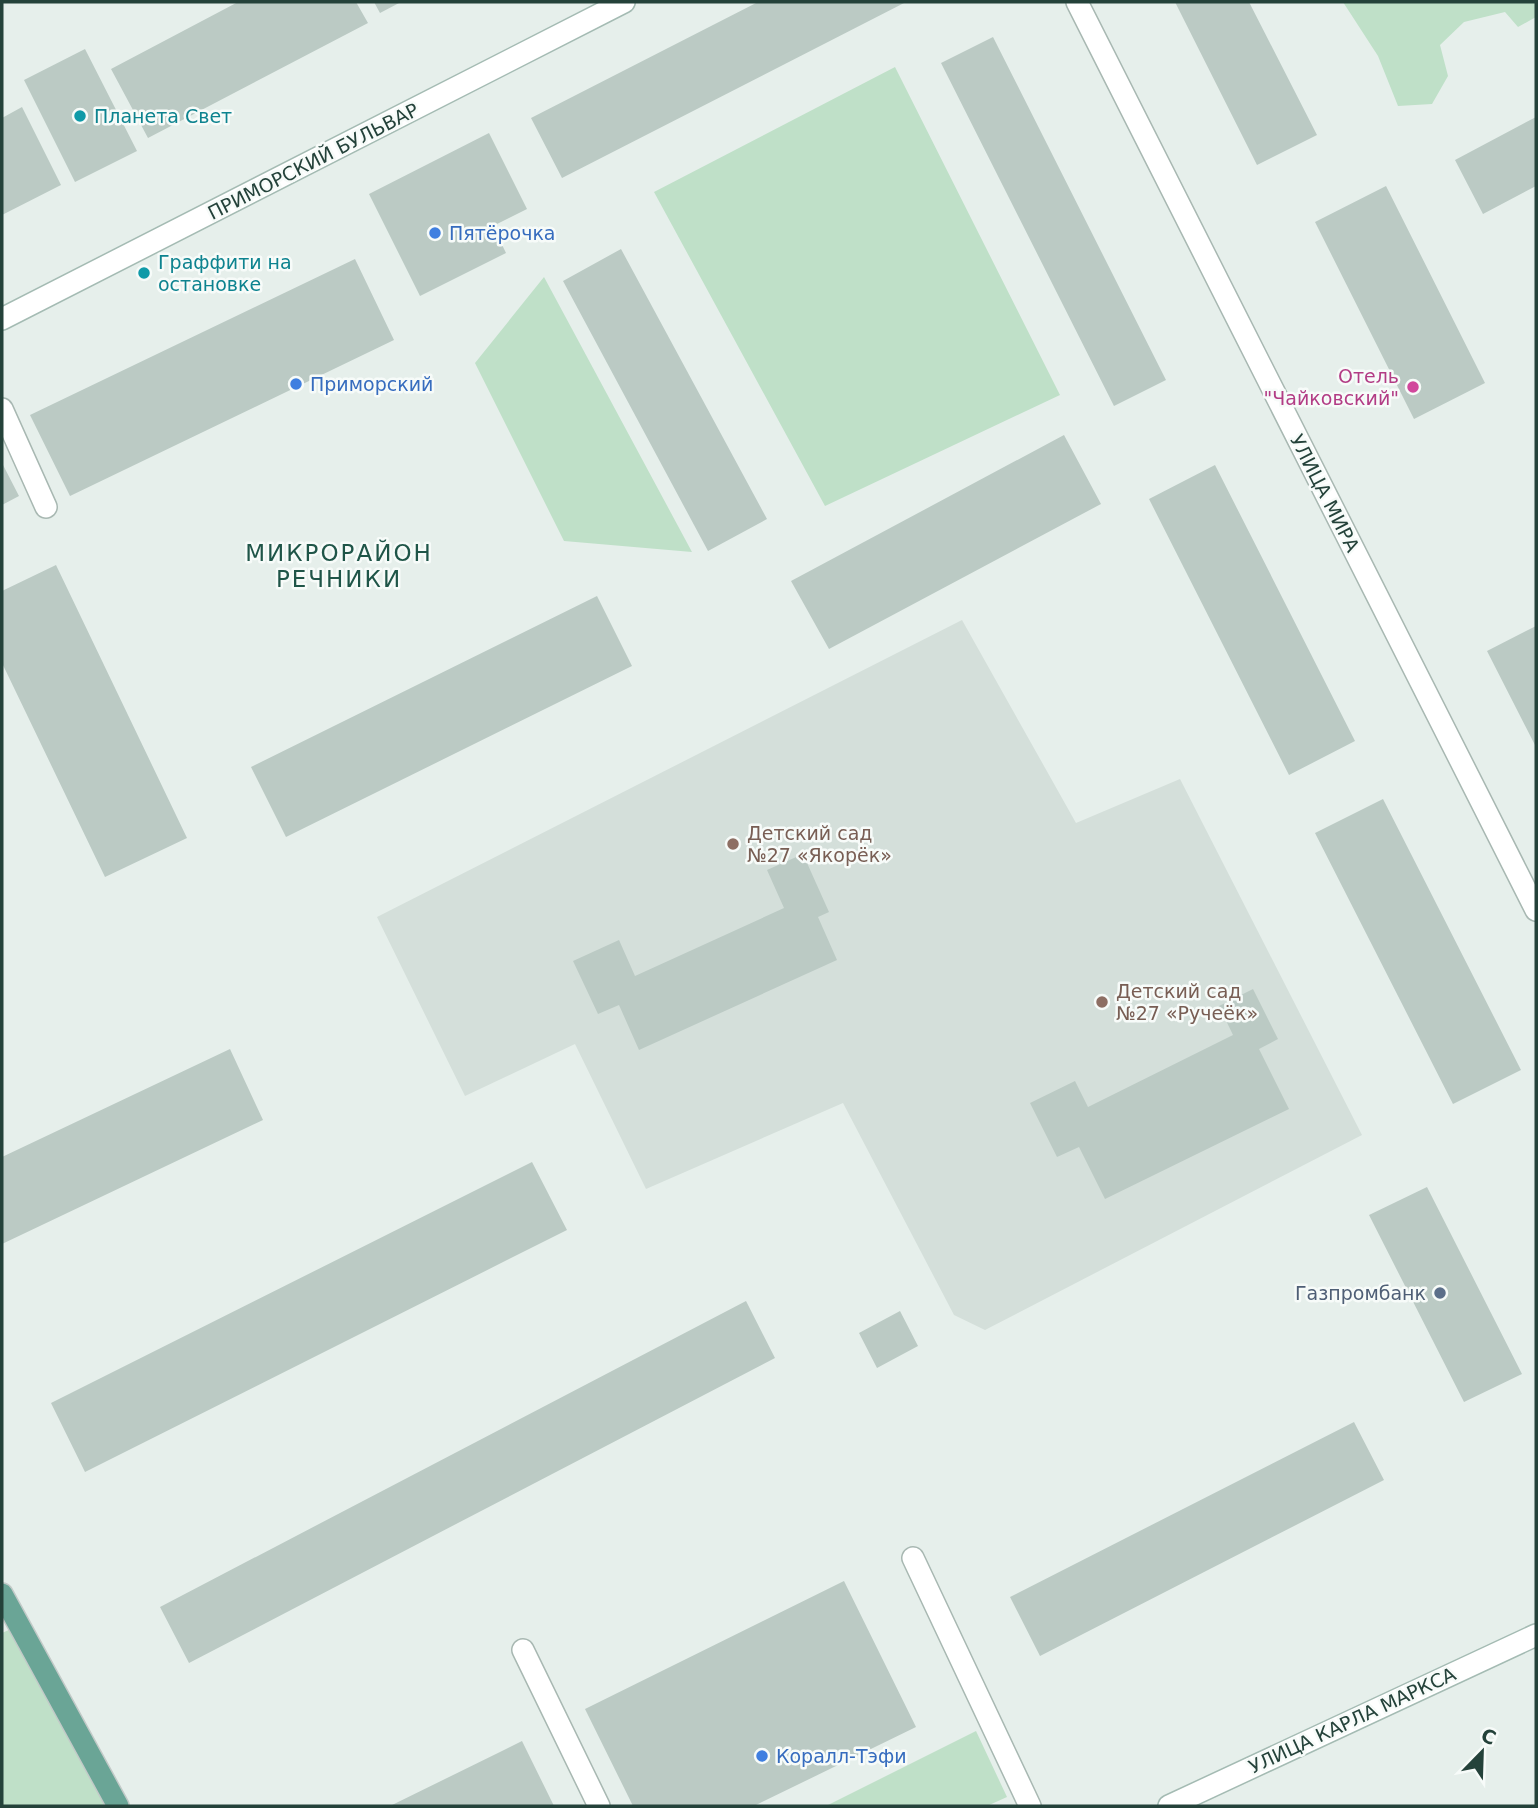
<svg xmlns="http://www.w3.org/2000/svg" width="1538" height="1808" viewBox="0 0 1538 1808" font-family="'DejaVu Sans',sans-serif">
	<rect width="100%" height="100%" fill="#e6efeb"/>
	<path fill="#d4dfda" d="M962,620L1076,823L1180,779L1362,1135L985,1330L954,1315L843,1103L646,1189L575,1044L465,1096L377,917Z"/>
	<path fill="#bfe0c8" d="M1343,2H1536V17L1518,27L1505,12L1464,22L1440,45L1448,76L1432,104L1398,106L1378,56Z
		M895,67L1060,395L825,506L654,192Z
		M544,277L692,552L564,541L475,363Z
		M11,1629L106,1806H2V1633Z
		M976,1731L1007,1797L987,1806H826Z"/>
	<path fill="#bbcac4" d="M238,2H356L368,23L148,138L111,69Z
		M374,2H401L380,13Z
		M758,2H906L562,178L531,118Z
		M1175,2H1249L1317,135L1257,165Z
		M993,37L1166,380L1114,406L941,63Z
		M85,49L137,151L75,182L24,80Z
		M22,107L61,185L2,215V118Z
		M1536,117V186L1483,214L1455,160Z
		M489,133L527,209L493,226L506,253L420,296L369,194Z
		M1386,186L1485,383L1414,419L1315,222Z
		M621,249L767,519L708,551L563,281Z
		M355,259L394,340L70,496L30,415Z
		M1064,435L1101,504L829,649L791,581Z
		M2,463L19,496L2,505Z
		M1215,465L1355,741L1289,775L1149,499Z
		M56,565L187,838L105,877L2,663V591Z
		M597,596L632,666L286,837L251,767Z
		M1536,626V747L1487,651Z
		M1383,799L1521,1070L1453,1104L1315,833Z
		M803,854L829,912L818,917L837,960L639,1050L619,1005L598,1014L573,961L619,940L635,976L784,908L767,870Z
		M1253,989L1278,1039L1259,1049L1289,1109L1105,1199L1079,1147L1057,1157L1030,1103L1075,1081L1088,1107L1233,1035L1219,1006Z
		M230,1049L263,1120L2,1244V1157Z
		M532,1162L567,1230L85,1472L51,1403Z
		M1427,1187L1522,1374L1464,1402L1369,1215Z
		M746,1301L775,1358L189,1663L160,1607Z
		M900,1311L918,1346L877,1368L859,1333Z
		M1354,1422L1384,1480L1040,1656L1010,1597Z
		M844,1581L916,1727L754,1806H633L585,1709Z
		M522,1741L554,1806H390L502,1751Z"/>
	<g fill="none" stroke-linecap="round" stroke-linejoin="round">
		<g stroke="#a8b8b2" stroke-width="24">
			<path id="lane" d="M2,409L46,507
				M913,1558L1030,1806
				M523,1650L599,1806"/>
		</g>
		<g stroke="#a8b8b2" stroke-width="24">
			<path id="street" d="M1077,2L1536,910"/>
		</g>
		<g stroke="#a4bbb3" stroke-width="24">
			<path id="secondary" d="M2,319L624,2
				M1169,1806L1536,1635"/>
		</g>
		<g stroke="#c2cac8" stroke-width="24">
			<path id="primary" d="M2,1594L118,1806"/>
		</g>
		<use href="#lane" stroke="#fff" stroke-width="21"/>
		<use href="#street" stroke="#fff" stroke-width="21"/>
		<use href="#secondary" stroke="#fff" stroke-width="21"/>
		<use href="#primary" stroke="#6aa596" stroke-width="21"/>
	</g>
	<g fill="#0f9aa8" stroke="#f7fbf9" stroke-width="2.5">
		<circle cx="80" cy="116" r="7"/>
		<circle cx="144" cy="273" r="7"/>
	</g>
	<g fill="#3f7fe0" stroke="#f7fbf9" stroke-width="2.5">
		<circle cx="435" cy="233" r="7"/>
		<circle cx="296" cy="384" r="7"/>
		<circle cx="762" cy="1756" r="7"/>
	</g>
	<circle fill="#d1479c" stroke="#f7fbf9" stroke-width="2.5" cx="1413" cy="387" r="7"/>
	<g fill="#8d6e63" stroke="#f7fbf9" stroke-width="2.5">
		<circle cx="733" cy="844" r="7"/>
		<circle cx="1102" cy="1002" r="7"/>
	</g>
	<circle fill="#5c6f8a" stroke="#f7fbf9" stroke-width="2.5" cx="1440" cy="1293" r="7"/>
	<g text-anchor="middle" dominant-baseline="central" stroke-width="5" stroke-linejoin="round" paint-order="stroke">
		<g font-size="19" fill="#0d838f" stroke="#f7fbf9" text-anchor="start">
			<text x="94" y="116">Планета Свет</text>
			<text x="158" y="262">Граффити на<tspan x="158" dy="22">остановке</tspan></text>
		</g>
		<g font-size="19" fill="#24423a" stroke="#f7fbf9">
			<text transform="translate(313 161) rotate(-27)">ПРИМОРСКИЙ БУЛЬВАР</text>
			<text transform="translate(1325 493) rotate(63)">УЛИЦА МИРА</text>
			<text transform="translate(1352 1720) rotate(-25)">УЛИЦА КАРЛА МАРКСА</text>
		</g>
		<g font-size="19" fill="#366cbe" stroke="#f7fbf9" text-anchor="start">
			<text x="449" y="233">Пятёрочка</text>
			<text x="310" y="384">Приморский</text>
			<text x="776" y="1756">Коралл-Тэфи</text>
		</g>
		<g font-size="19" fill="#b23c85" stroke="#f7fbf9" text-anchor="end">
			<text x="1399" y="376">Отель<tspan x="1399" dy="22">"Чайковский"</tspan></text>
		</g>
		<g font-size="19" fill="#785e54" stroke="#f7fbf9" text-anchor="start">
			<text x="747" y="833">Детский сад<tspan x="747" dy="22">№27 «Якорёк»</tspan></text>
			<text x="1116" y="991">Детский сад<tspan x="1116" dy="22">№27 «Ручеёк»</tspan></text>
		</g>
		<g font-size="19" fill="#4e5e75" stroke="#f7fbf9" text-anchor="end">
			<text x="1426" y="1293">Газпромбанк</text>
		</g>
		<g font-size="23" letter-spacing="2" fill="#1f5548" stroke="#f7fbf9">
			<text x="339" y="553">МИКРОРАЙОН<tspan x="339" dy="26">РЕЧНИКИ</tspan></text>
		</g>
	</g>
	<rect width="1538" height="1808" fill="none" stroke="#24423a" stroke-width="7"/>
	<g transform="translate(1482 1752) rotate(23)" stroke="#f7fbf9" stroke-width="5" paint-order="stroke">
	<path d="M0-5L12 26L0 18L-12 26Z" fill="#24423a"/>
	<text y="-10" font-size="19" font-weight="bold" text-anchor="middle" fill="#24423a">С</text>
	</g>
</svg>
